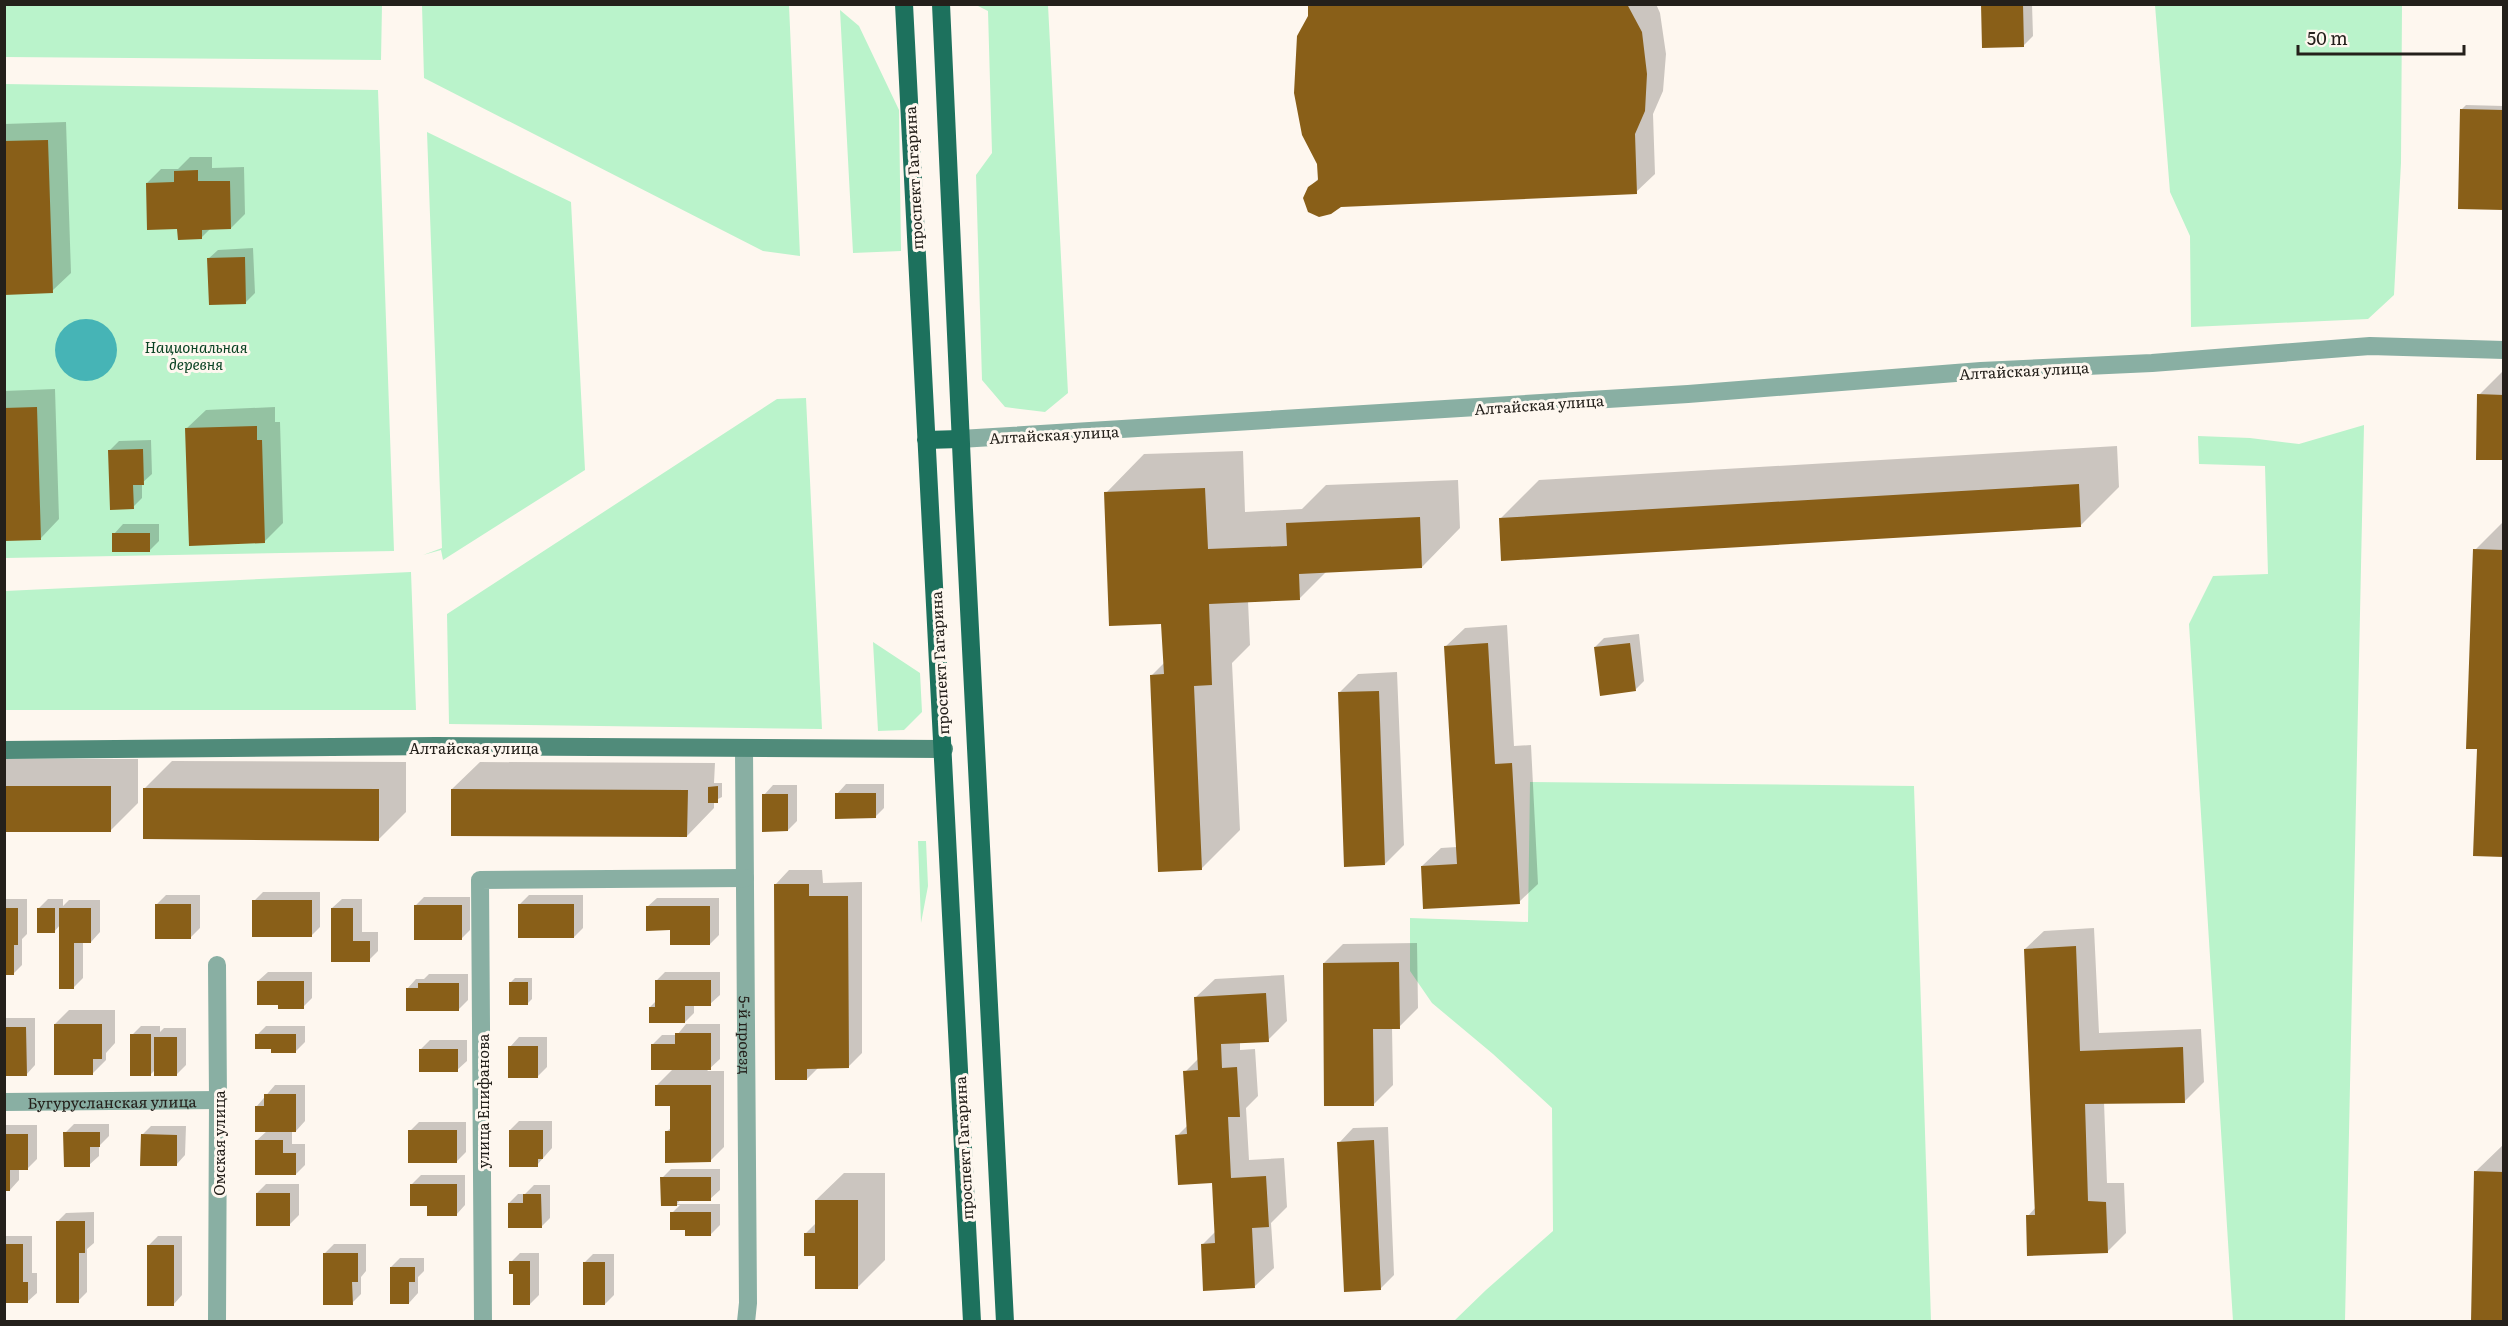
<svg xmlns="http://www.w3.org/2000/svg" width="2508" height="1326" viewBox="0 0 2508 1326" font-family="Literata,serif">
	<rect width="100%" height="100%" fill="#fef7ef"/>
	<path fill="#baf3cb" d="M5,4L382,5L381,60L5,57Z
		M422,5H789L800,256L763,251L424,78Z
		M976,5H1048L1068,393L1045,412L1005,407L982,380L976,175L992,153L988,11Z
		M2155,5H2402L2401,163L2394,295L2368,319L2191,327L2190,236L2170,192Z
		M840,10L859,26L899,110L901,251L853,253Z
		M4,84L378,90L394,551L5,558Z
		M427,132L571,202L585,470L443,560L441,550L423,555L442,548Z
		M806,398L822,729L449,724L447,614L777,399Z
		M2364,425L2345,1321H2233L2189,624L2213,576L2268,574L2265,466L2199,464L2198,436L2250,438L2299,444Z
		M411,572L416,710H5V591Z
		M873,642L920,673L922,712L904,730L878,731Z
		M1530,782L1914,786L1931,1321H1454L1486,1290L1553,1231L1552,1108L1493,1054L1432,1003L1410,971V918L1528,922Z
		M918,841H926L928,886L921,923Z"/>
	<path fill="#46b4b6" d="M55 350a31 31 0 1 1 62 0a31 31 0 1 1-62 0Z"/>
	<path fill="#0003" d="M1310,4H1656L1660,13L1666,54L1663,91L1653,114L1655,174L1636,192L1309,188L1319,178Z
		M1982,4H2032L2033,36L2023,46Z
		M2466,105L2504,106V209L2462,109Z
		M66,122L71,273L52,291L4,293V124Z
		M190,157H212V168L244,167L245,214L231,228H211L201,238L147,183L161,169H178Z
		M253,248L255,293L246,302L208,259L218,250Z
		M2504,370V459L2479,395Z
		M55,389L59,519L41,538L4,539V391Z
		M275,407V422H280L283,523L264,542L187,428L206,410Z
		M151,440L152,474L142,483V498L133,507L109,451L119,441Z
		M2117,446L2119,487L2081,525L1500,519L1539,480Z
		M1243,451L1245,512L1302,509L1326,485L1458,480L1460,528L1422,567L1327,571L1299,599L1248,601L1250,645L1232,663L1240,830L1201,869L1151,676L1165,662L1163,622L1106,493L1144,454Z
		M2504,521V855L2479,748L2475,550Z
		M123,524H159V541L150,550L114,534Z
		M1507,625L1514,746L1531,745L1538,884L1519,902L1422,866L1441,848L1457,847L1446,646L1465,628Z
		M1639,634L1644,681L1635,690L1595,647L1604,638Z
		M1397,672L1404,845L1385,864L1339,693L1358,674Z
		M4,759H138V803L110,831H4Z
		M172,761L406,762V812L378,840L145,788Z
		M480,762L715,763L714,783H722V797L714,801V808L687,836L452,789Z
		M846,784H884V808L875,817L837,794Z
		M773,785H797V821L788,830L764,795Z
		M789,870H822L823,883L862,882V1053L848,1067H819L807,1079L775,885Z
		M263,892H320V927L311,936L254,901Z
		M166,895H200V928L191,937L157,904Z
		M529,895H583V928L574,937L519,905Z
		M424,897H470V930L461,939L415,906Z
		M657,898H719V935L710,944L671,929L647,907Z
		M4,899H27V934L22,939V965L13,974H4Z
		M48,899H63V906L69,900H100V932L91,942H83V978L74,987L60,925L54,932L39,908Z
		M342,899H362V932H378V951L369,960H332V908Z
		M2094,928L2099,1033L2201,1029L2204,1082L2185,1101L2104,1102L2107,1183H2124L2126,1233L2107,1252L2028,1216L2036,1207L2025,949L2044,931Z
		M1417,943L1418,1008L1399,1027H1392L1393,1085L1374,1104L1324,963L1343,944Z
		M268,972H312V998L303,1007L258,981Z
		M665,972H720V995L710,1004H694V1013L685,1022L650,1007L656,1001V981Z
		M429,974H468V1000L459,1009L407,989L416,979H424Z
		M1284,975L1287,1021L1268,1040L1240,1042V1050L1255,1049L1258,1096L1246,1108L1249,1160L1284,1158L1287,1207L1271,1223L1274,1268L1255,1286L1202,1245L1216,1231L1213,1182L1177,1136L1188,1125L1185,1072L1199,1058L1196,997L1215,979Z
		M515,978H532V999L528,1003L511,982Z
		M69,1010H115V1043L106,1053V1060L92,1074L55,1024Z
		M4,1018H35V1065L26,1075H4Z
		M686,1024H720V1059L707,1071H724V1147L710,1161L666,1132L672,1127V1104L657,1085L674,1068L653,1044L662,1035H677Z
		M141,1026H160V1032L164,1028H186V1065L177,1074L155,1070L151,1074L132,1035Z
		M266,1026H305V1042L296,1051L272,1047L257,1035Z
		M519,1037H547V1067L538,1076L510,1047Z
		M430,1040H467V1061L457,1070L420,1050Z
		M275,1085H305V1121L296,1131H292V1144H305V1165L296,1174L257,1140L267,1131L257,1106Z
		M519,1121H552V1148L537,1165L510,1130Z
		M419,1122H466V1152L457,1161L410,1131Z
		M74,1124H109V1136L99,1146V1156L89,1165L65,1133Z
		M4,1125H37V1159L28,1168H19V1180L10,1190H4Z
		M151,1126H186L185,1155L176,1165L142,1135Z
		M1388,1127L1394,1275L1380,1289L1339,1143L1353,1128Z
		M2504,1144V1322L2475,1172Z
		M671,1169H720V1190L710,1199H681L677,1204H720V1225L710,1235L687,1228L672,1213L680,1205H662V1178Z
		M844,1173H885V1260L858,1287L805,1234L816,1223V1200Z
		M421,1175H465V1205L456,1215L428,1204L412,1184Z
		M266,1184H299V1215L290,1224L257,1193Z
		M534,1185H550V1218L541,1227L509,1203L518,1194H525Z
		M94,1212V1243L87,1249V1292L78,1301L57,1222L66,1213Z
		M6,1236H32V1273H37V1293L27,1302H4V1238Z
		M158,1236H182V1295L173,1305L149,1245Z
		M334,1244H366V1271L361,1277V1294L352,1303L325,1253Z
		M520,1253H539V1295L530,1304L511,1262Z
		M593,1254H614V1295L605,1304L584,1263Z
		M400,1258H424V1271L418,1277V1293L409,1303L391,1267Z"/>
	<path fill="#895f18" d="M1308,4H1627L1642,32L1647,74L1645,111L1635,134L1637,194L1341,207L1331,214L1319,217L1308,212L1303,198L1308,187L1318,180L1317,164L1302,135L1294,93L1297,36L1308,16Z
		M1981,4H2023L2024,47L1982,48Z
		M2460,109L2504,110V210L2458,209Z
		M48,140L53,293L4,295V141Z
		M198,170V181H230L231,229L202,230V239L178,240L177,229L147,230L146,183L174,182V171Z
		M245,257L246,304L209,305L207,258Z
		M2477,394L2504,395V460H2476Z
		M37,407L41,540L4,541V408Z
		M257,426V440H262L265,543L189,546L185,428Z
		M143,449L144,485H133L134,509L110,510L108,450Z
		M2079,484L2081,527L1501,561L1499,518Z
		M1205,488L1208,549L1287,546L1286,523L1420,517L1422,568L1299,574L1300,600L1209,604L1212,685L1194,686L1202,870L1158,872L1150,675L1164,674L1161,624L1109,626L1104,492Z
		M112,533H150V552H112Z
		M2473,549L2504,550V857L2473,856L2477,749H2466Z
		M1488,643L1495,764L1512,763L1520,904L1423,909L1421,866L1457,864L1444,646Z
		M1630,643L1636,691L1600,696L1594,647Z
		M1379,691L1385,865L1344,867L1338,692Z
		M4,786H111V832H4Z
		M718,786V803H708V787Z
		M143,788L379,789V841L143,839Z
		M451,789L688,790L687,837L451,836Z
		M835,793H876V818L835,819Z
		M762,794H788V831L762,832Z
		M774,884H809V896H848L849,1068L807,1069V1080H775Z
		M252,900H312V937H252Z
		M155,904H191V939H155Z
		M518,904H574V938H518Z
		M414,905H462V940H414Z
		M646,906H710V945H670V930L646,931Z
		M4,908H18V945H14V975H4Z
		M37,908H55V933H37Z
		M59,908H91V943H74V989H59Z
		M331,908H353V941H370V962H331Z
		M2076,946L2080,1051L2183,1047L2185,1103L2085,1104L2088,1201L2106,1202L2108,1253L2027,1256L2026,1215H2035L2024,949Z
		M1399,962L1400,1029H1373L1374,1106H1324L1323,963Z
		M655,980H711V1006H685V1023H649V1007H655Z
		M257,981H304V1009H278V1005H257Z
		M509,982H528V1005H509Z
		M418,983H459V1011H406V988H418Z
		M1266,993L1269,1042L1221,1044L1222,1068L1237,1067L1240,1117H1228L1231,1178L1266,1176L1269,1227L1252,1228L1255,1288L1203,1291L1201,1244L1215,1243L1212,1183L1178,1185L1175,1135L1187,1134L1183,1071L1198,1070L1194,997Z
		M54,1024H102V1059H93V1075H54Z
		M4,1027H26L27,1076H4Z
		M675,1033H711V1070H651V1044H675Z
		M130,1034H151V1076H130Z
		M255,1034H296V1053H271V1049H255Z
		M154,1037H177V1076H154Z
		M508,1046H538V1078H508Z
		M419,1049H458V1072H419Z
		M655,1085H711V1162L665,1163V1131H670V1106H655Z
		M264,1094H296V1132H255V1106H264Z
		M408,1130H457V1163H408Z
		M509,1130H543V1159H538V1167H509Z
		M63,1132H100V1147H90V1167H64Z
		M4,1134H28V1170H10V1191H4Z
		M141,1134L177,1135V1166H140Z
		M255,1140H283V1153H296V1175H255Z
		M1374,1140L1381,1290L1344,1292L1337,1142Z
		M2474,1171L2504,1172V1322H2471Z
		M660,1177H711V1201H677V1206H661Z
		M410,1184H457V1216H427V1206H410Z
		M256,1193H290V1226H256Z
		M523,1194H541L542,1228H508V1203H523Z
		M815,1200H858V1289H815V1256H804V1233H815Z
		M670,1212H711V1236H685V1230H670Z
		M56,1221H85V1253H79V1303H56Z
		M4,1244H23V1282H28V1303H4Z
		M147,1245H174V1306H147Z
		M323,1253H358V1282H352L353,1305H323Z
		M509,1261H530V1305H513V1274H509Z
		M583,1262H605V1305H583Z
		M390,1267H415V1282H409V1304H390Z"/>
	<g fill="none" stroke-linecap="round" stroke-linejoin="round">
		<g stroke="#89afa3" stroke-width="18">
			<path d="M960,439L1688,394L1981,371L2152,363L2370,346L2504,350"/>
			<path id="s1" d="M744,749L748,1303L746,1322"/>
			<path d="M217,965L218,1100L217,1322"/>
			<path id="s2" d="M4,1102L218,1100"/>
			<path d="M483,1322L480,880L745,878"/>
		</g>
		<path stroke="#508b7a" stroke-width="18" d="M4,750L436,746L944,749"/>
		<path stroke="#1d715d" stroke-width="18" d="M904,4L972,1322
			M941,4L964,510L1005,1322
			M926,440L960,439"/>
	</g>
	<g text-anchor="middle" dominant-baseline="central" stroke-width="6" stroke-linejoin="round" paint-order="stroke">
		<g font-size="15" fill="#24201b" stroke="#fef7ef">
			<text transform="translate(913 178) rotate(-93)">проспект Гагарина</text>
			<text transform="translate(2024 370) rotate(-3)">Алтайская улица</text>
			<text transform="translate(1539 404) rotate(-4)">Алтайская улица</text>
			<text transform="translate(1054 434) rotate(-3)">Алтайская улица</text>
			<text transform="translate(939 663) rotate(-93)">проспект Гагарина</text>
			<text x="474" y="747">Алтайская улица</text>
			<text stroke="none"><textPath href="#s1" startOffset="286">5-й проезд</textPath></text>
			<text stroke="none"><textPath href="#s2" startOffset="108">Бугурусланская улица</textPath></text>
			<text transform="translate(482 1101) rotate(-90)">улица Епифанова</text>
			<text transform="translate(218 1143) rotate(-90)">Омская улица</text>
			<text transform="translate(963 1148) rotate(-93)">проспект Гагарина</text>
		</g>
		<g font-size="15" font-style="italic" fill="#0a4223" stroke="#fef7ef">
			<text x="196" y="346">Национальная<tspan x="196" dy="17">деревня</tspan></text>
		</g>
	</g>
	<rect width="2508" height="1326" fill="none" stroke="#24201b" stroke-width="12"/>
	<path d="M2298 45v9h166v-9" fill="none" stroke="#24201b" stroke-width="3"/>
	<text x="2307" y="45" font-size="18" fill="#24201b" stroke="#fef7ef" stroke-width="4.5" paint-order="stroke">50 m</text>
</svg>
